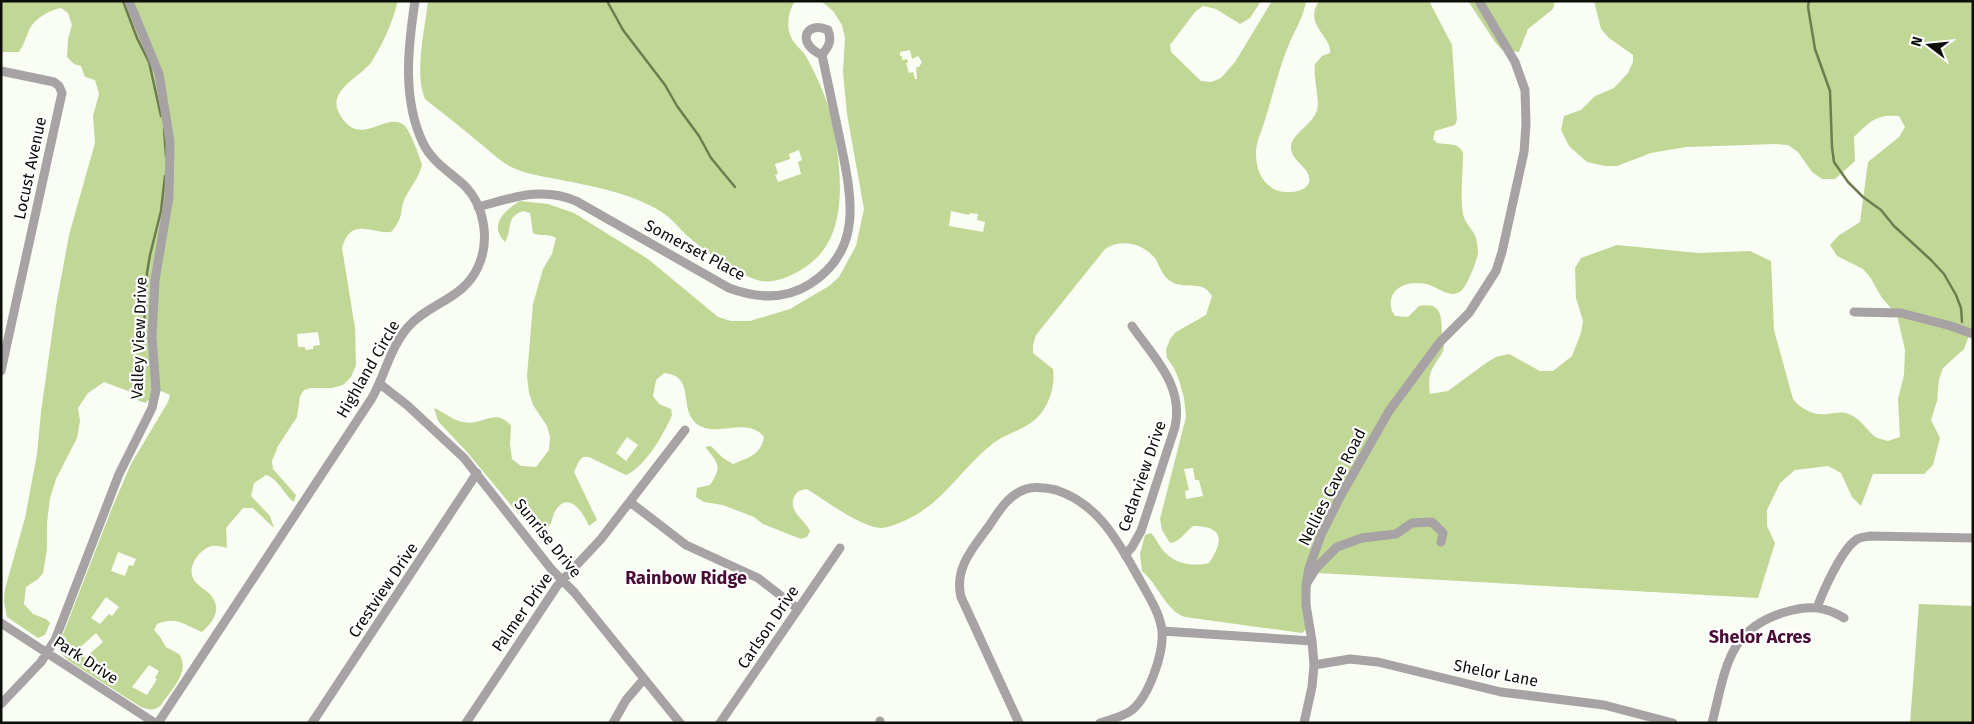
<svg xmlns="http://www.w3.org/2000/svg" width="1974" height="724" viewBox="0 0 1974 724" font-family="'Fira Sans',sans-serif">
	<rect width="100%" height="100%" fill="#f9fdf3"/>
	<path fill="#bed497" d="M1919,604L1973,606V723H1910Z"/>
	<path fill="#c0d796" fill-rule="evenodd" d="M1,1H398C392,23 384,42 372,61C362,77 325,90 340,115C360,150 387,109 405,126C411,133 419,155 422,165C419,177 412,185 406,196C398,211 406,215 391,232C371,234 351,216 342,248L355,328L356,365L351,377L343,385L332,388H311L304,390L300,396L297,417L278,446L272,461L273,469L296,495L294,502C283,494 279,479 266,475L254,483L251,496L270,516L274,528L253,508H243L226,528L227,548C223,547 216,545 212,546C199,549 186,568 194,580C197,585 204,589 209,593C223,608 214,621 202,632C184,625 177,616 157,624L154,630L160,637L166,647L179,654C191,671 171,690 161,705C155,711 149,710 141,707L69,661L62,654L58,647L112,508L131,464L168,402L170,395L161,391L145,403L137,400L136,394L104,382L88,393L78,408L80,421L77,438L56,479L50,498L47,523V549L43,573L38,579L26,587L24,604L33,614L46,619L50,623L45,635L38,638L7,617L4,601L5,589L25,518L37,454L41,412L56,306L69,235L95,143L93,116L99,94L95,80L85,77L81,66L74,64L67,57L68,39L72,25L68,13L61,8C49,10 34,19 29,30C26,38 24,44 19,52H1ZM318,332L320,345L313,346V349L305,350V347H298L297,334ZM118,552L136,559L133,566L129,565L125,576L111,571ZM106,597L119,607L112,616L109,614L100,624L91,618ZM96,633L103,642L85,658L78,649ZM149,665L159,671L155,678L157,679L147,695L132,687Z
		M428,1H795C788,12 786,25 791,37C794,45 803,50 807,58C815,73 823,90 828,106C839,147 851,218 821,253C809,268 781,284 762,281C742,278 706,252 691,239C680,230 672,218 660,211C629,192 587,185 551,178C540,176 529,174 518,170C504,165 493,154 481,144C463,129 444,114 425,99C414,72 425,30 428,1ZM799,150L802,160L798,162L801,174L778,182L775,175L778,174L775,164L790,159L789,154Z
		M821,1H1261L1250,18L1240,24L1216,9L1203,6L1195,12L1170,45L1171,52L1201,81L1211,82L1221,78L1235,62L1272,1H1306C1304,16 1295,30 1289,44C1279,68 1273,94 1265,120C1262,130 1256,142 1256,153C1256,169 1261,183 1276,190C1287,195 1316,192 1308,174C1304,164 1290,159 1291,146C1292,134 1314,123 1317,110C1320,100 1313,78 1315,64L1322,56L1330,53C1332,36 1303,25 1319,1H1429L1452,45L1457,120L1455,125L1435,131L1433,139L1437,143C1447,145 1459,142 1463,153C1463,170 1460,199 1463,214C1465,224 1473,229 1476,238C1477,241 1478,249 1478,253C1477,261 1467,286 1461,291C1450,300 1437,286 1426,284C1413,281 1395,284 1391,299C1390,305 1391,311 1395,316L1408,317L1419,306C1443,302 1441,317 1442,335C1443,340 1445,347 1443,351C1442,354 1439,358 1437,361C1429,372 1428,380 1430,394L1448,391L1486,363L1496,357L1509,354L1540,371H1553L1572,356L1581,333L1583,321L1576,298L1575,268L1581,258L1617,245L1698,253L1750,251L1771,261L1774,330L1793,399C1801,409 1814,416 1827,414C1836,413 1843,411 1851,415C1862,420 1867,431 1877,438C1880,439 1885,440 1888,441L1900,437L1898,399L1904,375L1905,350L1897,315L1882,298L1870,277L1863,269L1837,256L1830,245L1838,236L1860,222L1868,162L1899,137L1905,127L1899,116C1875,114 1870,122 1854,137L1855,161L1835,179H1822L1812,172L1798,152L1788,145L1776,144L1686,147L1651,153L1617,166H1605L1587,162L1569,146L1561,130L1564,116L1581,110L1595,96L1614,88L1628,73L1633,62V55L1609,38L1601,29L1594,1H1973V325L1964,349L1943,368L1939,379L1937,401L1931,420L1940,438L1933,465L1924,474H1873L1861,506L1852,497L1841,473L1828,466L1795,470L1780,483L1767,510V526L1775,543L1758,598L1318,573C1306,587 1310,605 1313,623L1302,633L1185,617C1166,611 1158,584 1142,571L1140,554L1145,535L1151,533C1156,538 1158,544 1162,549C1173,564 1192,567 1209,563C1224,541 1224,526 1193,526C1185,532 1180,542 1170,543L1162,530L1160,519L1186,417L1184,398L1179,380L1174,368L1167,358L1166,350L1170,339L1176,332L1206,315L1212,296C1201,278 1185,291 1170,281C1160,274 1159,261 1152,255C1140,243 1120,239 1105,249L1036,335L1033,345V353L1053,369C1055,383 1051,400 1042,412C1029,430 1006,432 991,445C958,472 941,507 899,523C893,525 887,528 881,528C862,528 823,499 807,489C800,490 797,491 794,497C788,513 805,519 810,531L807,537L801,539L763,524L754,517L723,505L704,502L696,497L697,488L710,485C723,466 718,463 705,447L711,446L723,458L733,464C748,458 761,455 764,437C748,417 720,436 700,426C676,412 698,376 664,373L656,380L653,396L659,404L671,409L672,415C664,434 645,467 626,475L589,457H583L579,461L574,472L597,520L589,526C585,517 572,492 558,507C547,520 559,530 531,529L466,451L438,421L434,408C442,411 450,418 459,421C481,429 495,405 511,426L510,444L512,459L521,466L536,467L549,450L550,437L547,426L533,405L529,393L527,376L533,304L543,269L552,254L556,238C549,233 541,237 533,233L530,213L523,211C505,217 513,229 505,242C488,225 505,210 520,201L548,204L574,213L648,259L718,317L731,321H750L790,309L829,286L839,277L856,246L864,209L847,114L843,72L845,38L842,25L833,11ZM910,50L912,59L918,56L922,62L919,67H916L917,79H915L913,72L909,73L906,63H908L907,59L902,60V56H900V52ZM951,211L969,215L970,213L978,214L977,220L985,222L983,232L949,226ZM627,437L638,445L626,461L616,453ZM1193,468L1195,480H1199L1203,496L1186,499L1185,491L1189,490L1184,469Z
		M1468,1H1555L1553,9L1528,29L1519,52L1502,50L1495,42Z"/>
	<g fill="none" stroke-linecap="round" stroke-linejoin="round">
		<path stroke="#6d7d4f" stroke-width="2.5" d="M123,1L137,38L149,62L161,116
			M607,1L623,30L665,85L677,106L699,136L711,158L735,187
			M1809,1L1808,7L1815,49L1830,91L1832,147L1834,162L1848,182L1863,197L1881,210L1894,226L1931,260L1944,274L1956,295L1961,308L1962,322
			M164,129L166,156
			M143,347L147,273L150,255L161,211L165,176"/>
		<path stroke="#a7a2a4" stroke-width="9" d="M1,71L54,82L59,86L62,93L1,371
			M478,207C512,198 542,186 576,201L729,288C756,298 785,300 810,284C865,249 851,194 840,140C834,112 828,83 822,55C829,46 832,41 828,30C805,20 796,44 822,55
			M1854,312L1901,313L1951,326L1973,334
			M380,384L407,405L464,458L552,570L574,592L680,723
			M630,502L686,545L758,578L798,609
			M1125,555L1132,547L1141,531L1175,427C1184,385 1154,358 1132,326
			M1308,581L1317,567L1337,547L1362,538L1396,534L1412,523L1432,522L1443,533L1441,542
			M1817,608C1823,591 1842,549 1856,540C1859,537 1866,537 1871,536L1973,538
			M1,623L155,723
			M1162,631L1312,641
			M1314,665L1350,659L1378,662L1501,692L1604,705L1673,723
			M1,704L41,662L55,640L119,474L152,408L156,390L152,337L155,280L169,197L170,142L159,74L129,1
			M880,721V723
			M158,723L372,398C385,375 390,348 408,327C429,303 464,299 478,267C490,241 485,207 465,186C450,172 432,162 423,143C402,99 408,47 415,1
			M312,723L477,473
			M466,723L557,586L601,539L685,430
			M613,723L626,700L644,679
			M720,723L840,548
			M1019,723L961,597C954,568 973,548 989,526C999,511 1008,495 1026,489C1035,486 1047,488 1056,490C1100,504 1120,545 1141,582C1149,597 1160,613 1162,631C1164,653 1149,696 1132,710C1123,717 1111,719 1100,723
			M1304,723L1312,687L1314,665L1312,641L1306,605V585L1309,568L1321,535L1340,497L1389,411L1440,342L1469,313L1496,271L1502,252L1524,152L1526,124L1525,90L1515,62L1479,1
			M1712,723C1726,669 1727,627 1789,611C1811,605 1826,607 1844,618"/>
	</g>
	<g text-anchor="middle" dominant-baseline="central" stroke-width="4.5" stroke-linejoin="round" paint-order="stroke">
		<g font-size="16" fill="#0c0e0a" stroke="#fff">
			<text transform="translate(30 168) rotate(-78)">Locust Avenue</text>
			<text transform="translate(695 250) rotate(28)">Somerset Place</text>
			<text transform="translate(139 338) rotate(-88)">Valley View Drive</text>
			<text transform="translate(368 369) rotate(-60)">Highland Circle</text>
			<text transform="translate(1142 476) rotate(-71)">Cedarview Drive</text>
			<text transform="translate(1332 487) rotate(-63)">Nellies Cave Road</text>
			<text transform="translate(548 538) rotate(51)">Sunrise Drive</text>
			<text transform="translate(383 590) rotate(-56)">Crestview Drive</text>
			<text transform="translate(522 612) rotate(-55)">Palmer Drive</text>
			<text transform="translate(768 627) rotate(-56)">Carlson Drive</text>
			<text transform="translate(86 660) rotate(33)">Park Drive</text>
			<text transform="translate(1496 673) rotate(11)">Shelor Lane</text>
		</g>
		<g font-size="18" font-weight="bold" fill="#490d35" stroke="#fff">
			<text x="686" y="578">Rainbow Ridge</text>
			<text x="1760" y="637">Shelor Acres</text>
		</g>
	</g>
	<rect width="1974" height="724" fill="none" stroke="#0c0e0a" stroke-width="5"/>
	<g transform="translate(1929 45) rotate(286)" stroke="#ffffff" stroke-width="4" paint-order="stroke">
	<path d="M0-4L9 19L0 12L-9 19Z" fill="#0c0e0a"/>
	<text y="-8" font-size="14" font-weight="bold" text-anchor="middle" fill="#0c0e0a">N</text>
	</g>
</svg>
